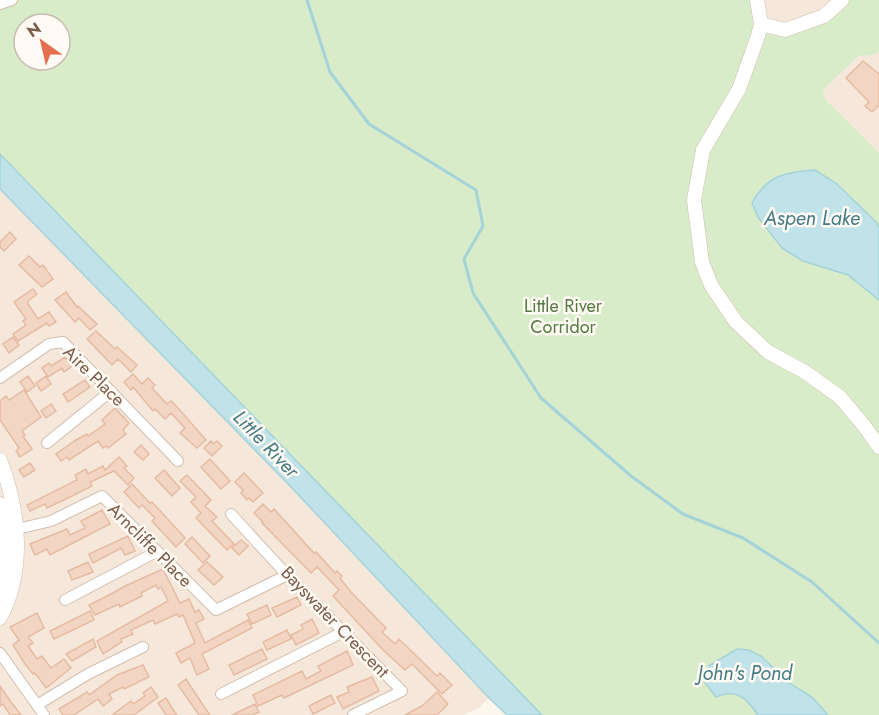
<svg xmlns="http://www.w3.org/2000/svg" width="879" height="715" viewBox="0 0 879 715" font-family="Jost,sans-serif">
	<rect width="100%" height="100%" fill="#fdf6ec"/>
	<path fill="#f5e8da" d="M757,0H842L785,30L761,24Z
		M879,51V153L826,100L823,90L859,56L876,54Z
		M0,189L292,488L489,698L478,708L463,715H0Z"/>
	<path fill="#d8ecc9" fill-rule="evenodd" d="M0,0H757L761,24L785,30L842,0H879V51L876,54L859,56L823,90L826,100L879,153V715H507L292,488L0,189ZM24,24H60V60H24Z"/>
	<path fill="#bfe3e8" stroke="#a5d3da" stroke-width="1.5" d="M0,154L542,715H507L489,698L292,488L0,189Z
		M815,170L837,184L876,222L879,228V300L848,275L803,261L782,248L758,217L752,203C767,175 786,172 815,170Z
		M737,649L749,650L761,656L789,683L812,697L828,715H758C746,698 737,688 716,697L703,680V673L710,665Z"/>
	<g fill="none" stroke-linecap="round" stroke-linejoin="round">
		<path stroke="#a5d3da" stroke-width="3" d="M307,0L330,72L369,124L476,190L483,226L464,259L473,293L541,398L631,476L683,514L743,538L812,582L879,643"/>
	</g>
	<path fill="#f3d5c3" stroke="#e6bba3" stroke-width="1.5" d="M863,61L879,74V105L872,112L865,106L869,102L846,78Z
		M10,232L16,239L4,251L0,247V242Z
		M29,256L40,267L43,265L53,279L42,287L19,265Z
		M33,289L37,294L28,301V304L38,319L49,312L56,322L49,326L47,323L18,341L13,334L26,325L23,321L26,319L14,302Z
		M66,292L77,307L78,306L97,324L90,330L79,318L75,322L55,300Z
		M96,331L115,349L117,347L137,365L131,372L118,359L112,365L87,339Z
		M13,337L19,345L9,353L3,344Z
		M65,357L72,366L64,372L62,368L48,377L42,368L49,363L51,366Z
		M133,374L142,384L148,378L155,385L152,388L167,404L171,401L178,408L206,440L197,448L180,433L185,428L171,413L165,419L155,409L153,411L133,387L131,390L124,382Z
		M28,376L35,386L27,392L20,382Z
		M46,376L51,384L41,391L36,383Z
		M85,380L90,387L68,402L63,394Z
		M24,390L41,417L22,431L25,435L23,436L32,449L20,457L16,451L19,448L0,420V401L6,396L9,400Z
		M51,404L56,411L46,418L41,411Z
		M115,408L129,423L123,430L126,434L108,448L106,446L103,448L98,441L69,460L67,457L61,461L56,454L76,440L87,434L88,436L105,424L102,420Z
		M211,441L213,444L217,441L222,446L212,456L204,448Z
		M141,445L149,454L143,460L134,452Z
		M119,457L127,466L124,468L134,478L128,485L114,471L90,482L92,486L70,497L47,508L45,504L30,511L27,505L77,480L75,475L86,469L88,474L103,466L105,470Z
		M210,459L230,481L221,489L201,467Z
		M30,463L35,470L24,477L19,470Z
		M164,470L180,488L172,496L155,478Z
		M244,473L263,493L253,502L249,498L247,500L241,493L243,490L235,482Z
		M187,475L211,500L205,506L217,517L212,521L234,544L227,550L196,518L201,513L191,502L196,497L180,481Z
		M132,484L150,503L152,502L185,538L176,547L152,521L155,518L142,505L139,508L124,492Z
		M263,504L271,512L274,509L314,553L316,552L335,573L337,571L342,576L340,578L351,592L386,628L382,632L395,644L399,639L437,676L440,673L452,685L442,694L412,664L405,670L384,651L333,596L339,590L317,567L311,573L262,523L263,522L254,513Z
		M102,510L110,524L50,555L47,549L35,555L30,544L67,529L70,535L85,528L81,521Z
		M128,536L135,551L125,555L121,548L93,563L89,554Z
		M192,537L210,556L203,563L185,544Z
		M241,540L248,546L239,555L232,548Z
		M88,562L93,572L72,580L68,571Z
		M207,562L223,577L214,585L198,570Z
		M163,569L180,603L189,599L195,612L199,610L204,619L196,623L205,643L248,620L252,628L202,654L209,669L197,675L190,658L181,663L176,653L195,643L183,615L179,617L177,614L155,624L153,620L131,630L133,634L121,639L122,642L103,654L97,641L168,601L161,587L158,589L156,585L141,593L142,596L120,607L119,604L95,615L89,605L113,593L125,586Z
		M297,597L301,605L277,617L272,608Z
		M267,605L271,615L252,624L247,614Z
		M90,611L94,620L54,639L50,631Z
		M37,613L44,628L28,637L33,643L28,646L37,659L42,656L51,668L64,659L71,668L46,688L35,673L33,674L25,664L13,645L19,640L10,627Z
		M312,619L319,633L296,645L291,635L303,629L301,625Z
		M287,630L291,639L267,650L263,642Z
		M93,639L96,647L72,661L66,654Z
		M262,649L267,659L234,675L229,665Z
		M347,651L353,665L284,698L282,695L258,706L253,695L302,671L306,679L321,671L318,666Z
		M143,665L149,677L124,689L123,687L109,694L112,699L103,706L98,699L74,715H63L59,709L87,692L89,695L117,675Z
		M372,677L379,691L343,709L337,697L349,692L347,687Z
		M186,679L203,705L210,715H199L178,685Z
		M0,686L11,702L21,715H10L3,704L0,706Z
		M151,687L158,697L134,715H112L131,701L133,704L145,696L143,693Z
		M437,692L448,704L437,715H405L422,706Z
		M331,695L335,703L313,714L309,706Z
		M166,698L172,708L177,715H166L158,703Z
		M255,704L259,712L252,715H232Z"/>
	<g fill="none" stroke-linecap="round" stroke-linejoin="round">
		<g stroke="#d1beb0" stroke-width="12">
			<path id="minor" d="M0,4L12,0
				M0,378L49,344L63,342L178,461
				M47,443L111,391
				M231,514L287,575L402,691L353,715
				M9,531L51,521L102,496L216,610L287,575
				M65,600L156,552
				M0,653L44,715
				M221,694L343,632
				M37,705L88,674L143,647"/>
		</g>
		<g stroke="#d1beb0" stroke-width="15">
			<path id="tertiary" d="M757,0L761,24L758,36L739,89L703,150L694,200L702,262L711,285L736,322L768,352L805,372L840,397L865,427L879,447
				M761,24L785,30L824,16L842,0
				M0,460C19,509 26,570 0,618
				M0,504C6,533 10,565 0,593"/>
		</g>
		<use href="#minor" stroke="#fff" stroke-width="10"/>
		<use href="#tertiary" stroke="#fff" stroke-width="14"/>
	</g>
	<g text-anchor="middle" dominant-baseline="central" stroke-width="5" stroke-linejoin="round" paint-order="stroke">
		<g font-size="18" fill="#537a41" stroke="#fffaf3">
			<text x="563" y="306">Little River<tspan x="563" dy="21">Corridor</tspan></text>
		</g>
		<g font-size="18" fill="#7a5c4d" stroke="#fffaf3">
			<text transform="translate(94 376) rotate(44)">Aire Place</text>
			<text transform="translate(150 545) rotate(45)">Arncliffe Place</text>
			<text transform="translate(335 622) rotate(46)">Bayswater Crescent</text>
		</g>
		<g font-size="20" font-style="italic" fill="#437c86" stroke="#fffaf3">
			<text x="812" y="218">Aspen Lake</text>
			<text transform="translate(266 444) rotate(46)">Little River</text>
			<text x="745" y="673">John's Pond</text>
		</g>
	</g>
	<g transform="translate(42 42) rotate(326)"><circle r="28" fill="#fffaf3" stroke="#cabbb1" stroke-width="1.5"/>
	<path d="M0-4.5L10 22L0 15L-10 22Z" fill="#e76f51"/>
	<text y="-9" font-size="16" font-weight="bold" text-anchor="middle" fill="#7a5c4d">N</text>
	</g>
</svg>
